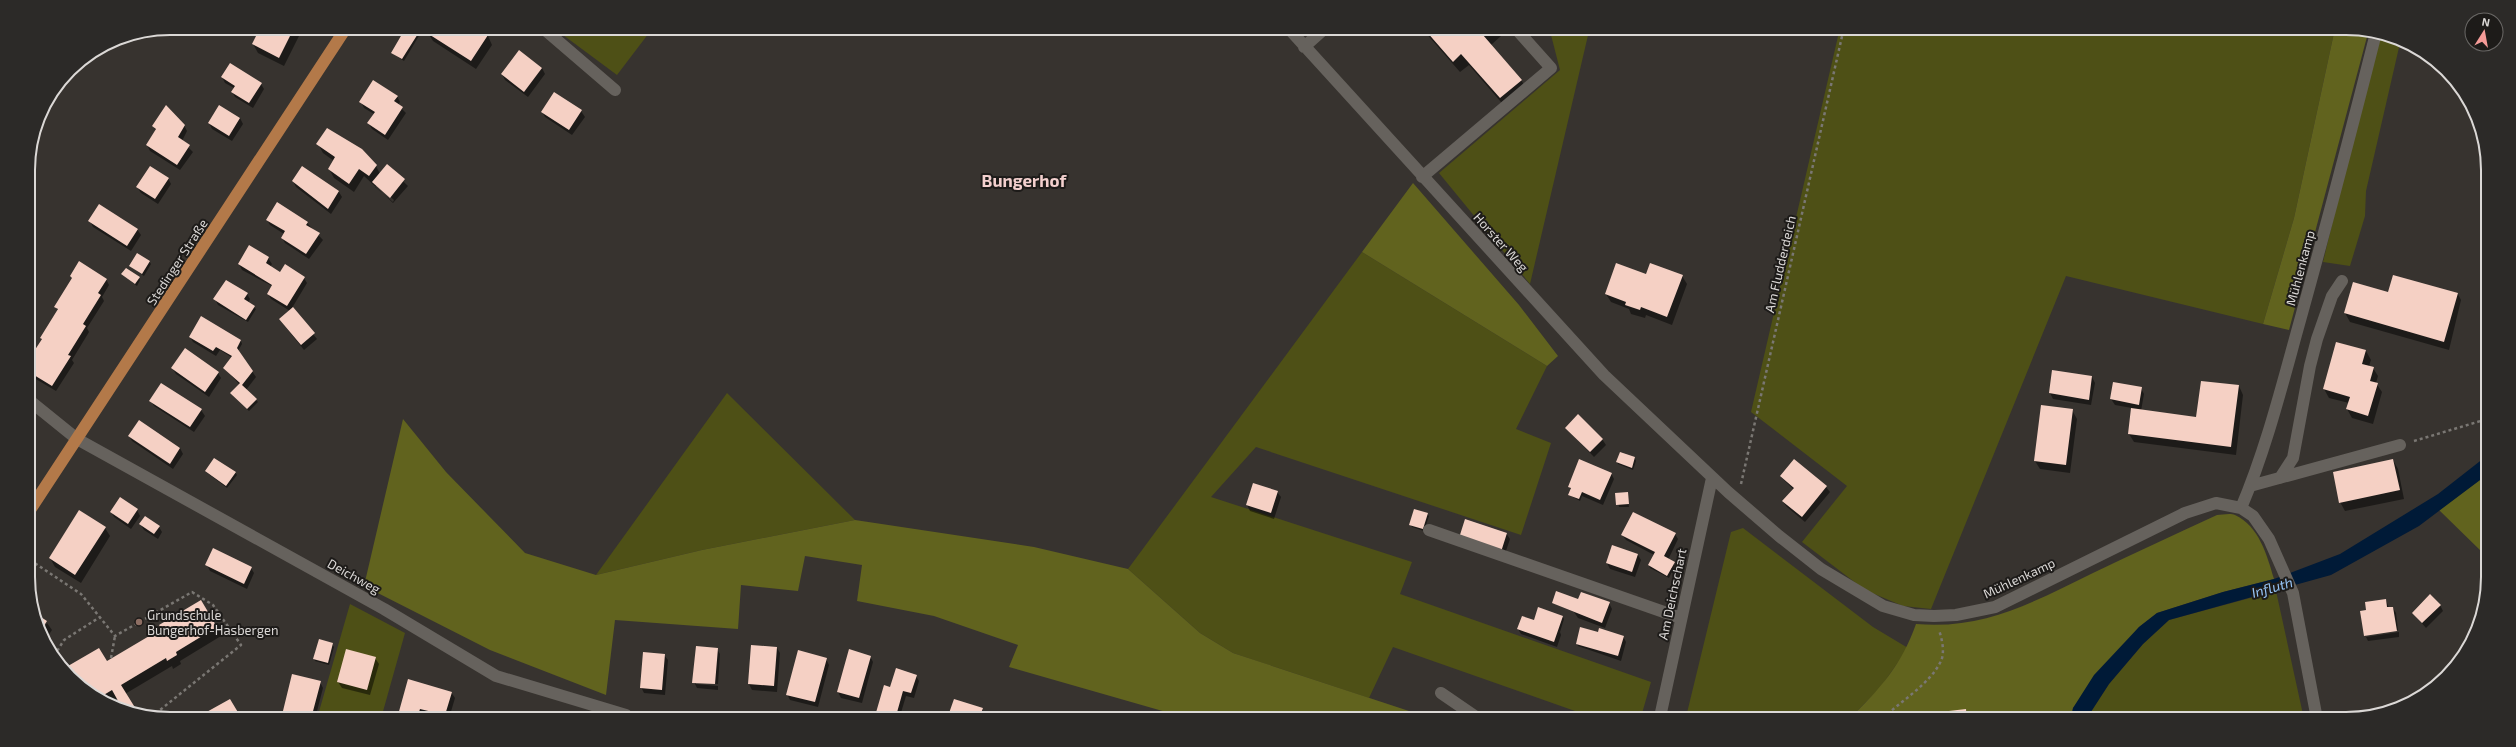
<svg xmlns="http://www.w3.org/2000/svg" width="2516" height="747" viewBox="0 0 2516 747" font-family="'Exo 2',sans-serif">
	<rect width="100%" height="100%" fill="#37332f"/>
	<path fill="#4e5016" d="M555,29H652L617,75Z
		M1550,31H1589L1530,284L1439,173L1560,70Z
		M1839,32L2334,33L2294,218L2263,324L2066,276L1931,609L1903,606L1865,590L1802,542L1847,486L1751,412Z
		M2378,33L2400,43L2366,191L2365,216L2350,266L2323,262Z
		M1362,252L1547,366L1516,429L1551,443L1521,535L1256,447L1211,497L1412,562L1400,594L1651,682L1641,717H1592L1393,647L1369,698L1233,653L1200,633L1128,569Z
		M727,393L855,520L702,550L596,575Z
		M1743,528L1873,627L1908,648L1880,688L1850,718L1686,717L1731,532Z
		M2276,591L2304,719L2087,718L2109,684L2143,644L2169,620Z
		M350,604L405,633L382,715H318Z"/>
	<path fill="#61631e" d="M2334,33H2368L2289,330L2263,324L2294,218Z
		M1413,183L1519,305L1558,356L1547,366L1362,252Z
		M403,419L446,472L525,553L596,575L702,550L855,520L1034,547L1128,569L1200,633L1233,653L1409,711V717L1180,716L1009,667L1018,645L934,616L857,601L862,565L805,556L798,591L741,585L738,629L615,620L606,695L490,650L364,586Z
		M2484,477L2483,553L2439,510Z
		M2217,515C2222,515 2230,513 2235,515C2259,526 2267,555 2274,579L2223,592L2157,613L2139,627L2073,708L2071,718H1850C1880,689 1902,664 1916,624C1985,630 2033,602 2093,573C2134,553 2176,534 2217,515Z"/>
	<path fill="#001a37" d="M2484,458V477L2419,526L2331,575L2169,620L2143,644L2109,684L2087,718H2071L2073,708L2094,675L2139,627L2157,613L2223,592L2274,579L2340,554L2438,494Z"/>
	<path fill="#0007" fill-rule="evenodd" d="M261,28H303L284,66L258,53L253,44Z
		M406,29H423L404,61L392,53Z
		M431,29H476L488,36L492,45L476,69L433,41L428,33Z
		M1424,31H1498L1501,36L1491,45L1521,80L1528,91L1507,109L1469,65L1460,72Z
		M542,68L545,74L528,97L505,80L502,74Z
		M222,77L261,84L264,89L253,108L235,97L232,92L234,88L225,83Z
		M554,93L581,111L585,117L572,135L545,117L542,112Z
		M397,96L400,102L398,105L406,113L388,140L372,129L368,123L374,114L364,108L361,102Z
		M240,118L243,124L232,141L212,129L209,123Z
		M184,125L187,131L182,141L193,152L180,170L150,151L147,145L156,131L153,126Z
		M318,144L376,166L380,174L387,166L408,186L393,203L364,176L354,192L334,178L329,169L334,161L323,153ZM377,185L394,200L393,202L375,187Z
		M168,178L171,184L158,204L141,193L137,187Z
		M293,181L339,192L342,197L331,214L296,187Z
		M267,220L307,223L323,240L309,259L285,243L282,238L284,234L270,225Z
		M90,221L137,229L141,235L131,251L93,227Z
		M268,258L272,264L270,267L279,272L304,278L307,283L292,308L317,339L304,350L284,325L290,311L271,299L268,294L272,286L242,270L239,264Z
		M149,261L151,264L144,276L130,266Z
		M122,274L139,278L140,280L137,286Z
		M71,276L106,279L109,285L102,297L104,301L87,328L89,332L72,360L74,363L56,391L29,375V361L58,311L56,307L73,280Z
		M1647,276H1682L1687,284L1672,325L1646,315L1645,318L1631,314L1629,309L1611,302L1606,294Z
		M2394,276L2458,294L2461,300L2449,350L2350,322L2345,313L2391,293Z
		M247,294L250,299L248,303L256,309L248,322L218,305L215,299Z
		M226,332L241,341L242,344L238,351L256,377L246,390L258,402L249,411L233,396L240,385L224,368L231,357L220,350L216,356L193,342L190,337Z
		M2366,351L2371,360L2369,366L2373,368L2378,376L2376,383L2382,392L2373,424L2352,418L2347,409L2349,403L2329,398L2324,389Z
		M172,368L218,373L221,378L209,397L176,374Z
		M2092,377L2095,383L2091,405L2053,399L2050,393Z
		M2239,386L2243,395L2236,455L2134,442L2129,434L2132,408L2115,405L2111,399L2141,388L2144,394L2141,411L2197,418Z
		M151,401L201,410L205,416L194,432L154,406Z
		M2072,410L2077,419L2070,473L2040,469L2035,461Z
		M1566,428L1602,439L1606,445L1594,457Z
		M129,436L180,448L183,454L173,469L132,441Z
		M1620,453L1635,458L1636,461L1633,470L1618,464L1617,462Z
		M2393,460L2398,469L2404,499L2345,511L2340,502Z
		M1794,461L1826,487L1830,492L1805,522L1787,507L1783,502L1793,489L1781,477Z
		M206,472H235L237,475L227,488Z
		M1611,473L1614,479L1603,505L1582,496L1580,501L1569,495L1571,490L1569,486Z
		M1277,492L1281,497L1274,519L1250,511L1247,505Z
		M1627,493L1629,507H1619L1616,494Z
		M137,510L140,516L131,529L114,517L111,512Z
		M1427,514L1429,516L1424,531L1412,527L1410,524Z
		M1465,520L1506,533L1510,539L1504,557Z
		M140,524L159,527L162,532L158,539L144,530Z
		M105,528L110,536L81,583L55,567L50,558Z
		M1675,534L1678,539L1668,560L1675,565L1669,578L1650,568L1649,565L1654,555L1626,540L1622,535Z
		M1638,555L1641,560L1635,577L1610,569L1607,563Z
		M207,565L251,568L254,573L247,589L210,571Z
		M1579,600L1609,603L1612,609L1605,628L1578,618L1574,612L1553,603Z
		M2386,600L2389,608H2393L2396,613L2398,630L2366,635V637L2399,632V637L2368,641L2365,635L2367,611Z
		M201,601L221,636L180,661L181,664L173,669L172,666L125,694L138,714L124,708L118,698L112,702L70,677L57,660L68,667L106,662L163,629Z
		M2440,605L2443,611L2426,628L2413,613Z
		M1563,617L1564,619L1560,632L1561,635L1557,647L1521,634L1518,629L1536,622Z
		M47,623L52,630L44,642L41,633Z
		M1597,633L1623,636L1626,642L1621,661L1578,646L1577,644Z
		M332,644L334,647L329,665L315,661L314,659Z
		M777,648L780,653L777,692L752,690L749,684Z
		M717,649L720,654L718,684L696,682V684L718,686V690L697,688L694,682Z
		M664,655L668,660L665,695L644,693L641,687Z
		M870,656L873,662L862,703L841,698L838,692Z
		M375,658L379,664L370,695L342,688L338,682Z
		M826,659L829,665L818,707L790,700L787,694Z
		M916,676L919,681L914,698L906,696L900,716H876L891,688Z
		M320,682L323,688L316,715H283Z
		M451,692L455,698L450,715H399Z
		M229,700L238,714H205Z
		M982,709L985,716H949Z
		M1966,710L1970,718H1925Z"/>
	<path fill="#f5d0c4" d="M260,28H294L279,58L252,44Z
		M405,29H421L402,59L391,53Z
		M430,29H478L488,35L471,61L427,33Z
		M1426,31H1488L1483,35L1522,80L1500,98L1461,54L1453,62Z
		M519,50L542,68L524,92L501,74Z
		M230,63L262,83L249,103L231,92L235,86L221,77Z
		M373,80L398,96L394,101L403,107L385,135L367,123L375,112L359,102Z
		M554,92L582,110L569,130L541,112Z
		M166,105L185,125L178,137L190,145L177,165L146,145L156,129L152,126Z
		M219,105L240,118L229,136L208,123Z
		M327,128L362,149L377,165L369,176L359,169L349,184L328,169L335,157L316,144Z
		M387,164L405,179L390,198L372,182Z
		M150,166L169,178L155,199L136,187Z
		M302,166L339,191L328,209L292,181Z
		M277,202L308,222L306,225L320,233L306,254L281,238L285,231L266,220Z
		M99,204L138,229L127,246L88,221Z
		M249,245L269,257L266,263L280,272L285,264L305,277L287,306L267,294L272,285L238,264Z
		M137,253L150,261L142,274L129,266Z
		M79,261L107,279L98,293L101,295L83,324L86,326L68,355L71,356L52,386L29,372V359L42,339L40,338L58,309L54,307L72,278L70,276Z
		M1616,263L1646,274L1650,263L1683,275L1667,317L1641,307L1640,310L1625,305L1626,302L1605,294Z
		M126,268L140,277L135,284L121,274Z
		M2393,275L2458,293L2444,342L2344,313L2353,282L2388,292Z
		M226,280L248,293L244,299L255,306L246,320L213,299Z
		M293,307L315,333L301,345L279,319Z
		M201,316L241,340L237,348L253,371L242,385L257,399L247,409L230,393L240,383L223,368L232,356L216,347L213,351L189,337Z
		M2336,342L2366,350L2362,364L2374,367L2370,381L2378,383L2368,416L2346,409L2350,397L2323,389Z
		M185,348L219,372L205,392L171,368Z
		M2052,370L2092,376L2089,400L2049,393Z
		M2201,381L2239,385L2231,447L2128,434L2131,408L2196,417Z
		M2113,382L2142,387L2139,405L2110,399Z
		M161,383L202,409L190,427L149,401Z
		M2041,405L2073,409L2066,465L2034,461Z
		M1578,414L1603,439L1590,452L1565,428Z
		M139,420L180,448L170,464L128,436Z
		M1620,452L1635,457L1632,468L1616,462Z
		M214,458L236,472L226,486L205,471Z
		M1579,459L1612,473L1600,500L1582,492L1579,499L1568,495L1571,488L1568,487Z
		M1794,459L1827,486L1802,517L1782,501L1794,488L1780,476Z
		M2393,459L2400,490L2339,503L2333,472Z
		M1253,483L1278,491L1271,513L1246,505Z
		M1628,492L1629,504L1616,505L1615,493Z
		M120,497L138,509L128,524L110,512Z
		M1414,509L1428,513L1423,529L1409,525Z
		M79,510L106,527L75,575L49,558Z
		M1633,512L1676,533L1664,556L1675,562L1667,576L1648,565L1655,552L1621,535Z
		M145,516L160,526L154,534L139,524Z
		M1465,519L1507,533L1501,552L1459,538Z
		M1612,545L1638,554L1632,572L1606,563Z
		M213,548L252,567L244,584L205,565Z
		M1556,591L1578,599L1581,592L1610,602L1602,623L1552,603Z
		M2430,594L2441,605L2422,623L2412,613Z
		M2386,599L2387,607H2393L2397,631L2364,636L2360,611L2366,610L2365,602Z
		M201,600L217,627L176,652L177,655L167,661L166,658L121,685L139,714H134L122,708L112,690L102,696L70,677L56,658L68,666L99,648L107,661L161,629L159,625Z
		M1538,607L1563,616L1554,642L1517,629L1522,616L1534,620Z
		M33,612L47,621L40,632Z
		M1580,627L1598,632L1599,628L1624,636L1618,656L1576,644Z
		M319,639L333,643L328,663L313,659Z
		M751,645L777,647L774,686L748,684Z
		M696,646L718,648L715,684L692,683Z
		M346,649L376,657L367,690L337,682Z
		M849,649L871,656L859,698L837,692Z
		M798,650L827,658L815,702L786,695Z
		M643,652L665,654L662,690L640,688Z
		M896,668L917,675L911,693L903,691L896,716H875L884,685L890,687Z
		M292,674L321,681L312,715H282Z
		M408,679L452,692L445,715L420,709L418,715H398Z
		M230,699L239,714H203Z
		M954,699L983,708L980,716H948Z
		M1966,709L1967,718H1924L1923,714Z"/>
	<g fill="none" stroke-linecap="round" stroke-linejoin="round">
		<path stroke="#7a7773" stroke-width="2.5" stroke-dasharray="3 3" stroke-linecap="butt" d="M2414,441L2484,420
			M1741,484L1843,32
			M30,560L81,594L115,636L192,592L213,605L241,645L155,714
			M54,656L64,640L100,617
			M111,658L115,636
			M1883,718C1901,701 1930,684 1941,661C1945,652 1942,639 1939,630"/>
		<path stroke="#66625d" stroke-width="12" d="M544,29L615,90
			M1290,30L1604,375L1728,492L1779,536L1821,569L1883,606L1914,615L1934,616L1956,615L1995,607L2185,513L2216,503L2241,508L2253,516L2269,539L2293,593L2317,719
			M1304,47L1323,30
			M1422,177L1551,68L1518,31
			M30,401L77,439L384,609L496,676L626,715
			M2280,478L2293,458L2310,366L2317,339L2332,296L2342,281
			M2250,486L2400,445
			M2241,508C2267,447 2283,381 2301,317C2327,223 2352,128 2376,33
			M1429,530L1681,618
			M1441,693L1476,717
			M1660,717L1712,478"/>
		<path stroke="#b37949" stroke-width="12" d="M30,510L346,28"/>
	</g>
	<circle fill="#8d6e63" stroke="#1d1b19" stroke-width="1.5" cx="139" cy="622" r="4"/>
	<g text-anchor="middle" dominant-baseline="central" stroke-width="4" stroke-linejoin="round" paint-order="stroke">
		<g font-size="13" fill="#dbd8d6" stroke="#1d1b19">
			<text transform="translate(1501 242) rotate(48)">Horster Weg</text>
			<text transform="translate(177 262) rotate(-57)">Stedinger Straße</text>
			<text transform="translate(1780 264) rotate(-77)">Am Fludderdeich</text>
			<text transform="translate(2300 268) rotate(-75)">Mühlenkamp</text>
			<text transform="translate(354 576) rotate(29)">Deichweg</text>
			<text transform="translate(2019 578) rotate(-25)">Mühlenkamp</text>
			<text transform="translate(1672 594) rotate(-78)">Am Deichschart</text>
		</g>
		<g font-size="13" fill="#dbd8d6" stroke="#1d1b19" text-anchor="start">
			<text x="147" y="615">Grundschule<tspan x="147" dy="15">Bungerhof-Hasbergen</tspan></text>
		</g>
		<g font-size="14" font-style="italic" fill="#96c4f6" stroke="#1d1b19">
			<text transform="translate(2272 587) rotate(-16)">Influth</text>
		</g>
		<g font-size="17" font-weight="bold" fill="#f3d0ce" stroke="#1d1b19">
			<text x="1024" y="180">Bungerhof</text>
		</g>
	</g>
	<path d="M0 0H2516V747H0ZM170 35H2346A135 135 0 0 1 2481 170V577A135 135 0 0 1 2346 712H170A135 135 0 0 1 35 577V170A135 135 0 0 1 170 35Z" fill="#2c2a28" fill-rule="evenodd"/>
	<path fill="none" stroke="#dbd8d6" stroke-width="2" d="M170 35H2346A135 135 0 0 1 2481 170V577A135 135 0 0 1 2346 712H170A135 135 0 0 1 35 577V170A135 135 0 0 1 170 35Z"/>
	<g transform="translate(2484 32) rotate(11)"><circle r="19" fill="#1d1b19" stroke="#696765"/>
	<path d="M0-3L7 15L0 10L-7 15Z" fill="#f59b98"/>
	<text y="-6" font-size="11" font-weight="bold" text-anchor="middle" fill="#dbd8d6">N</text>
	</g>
</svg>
